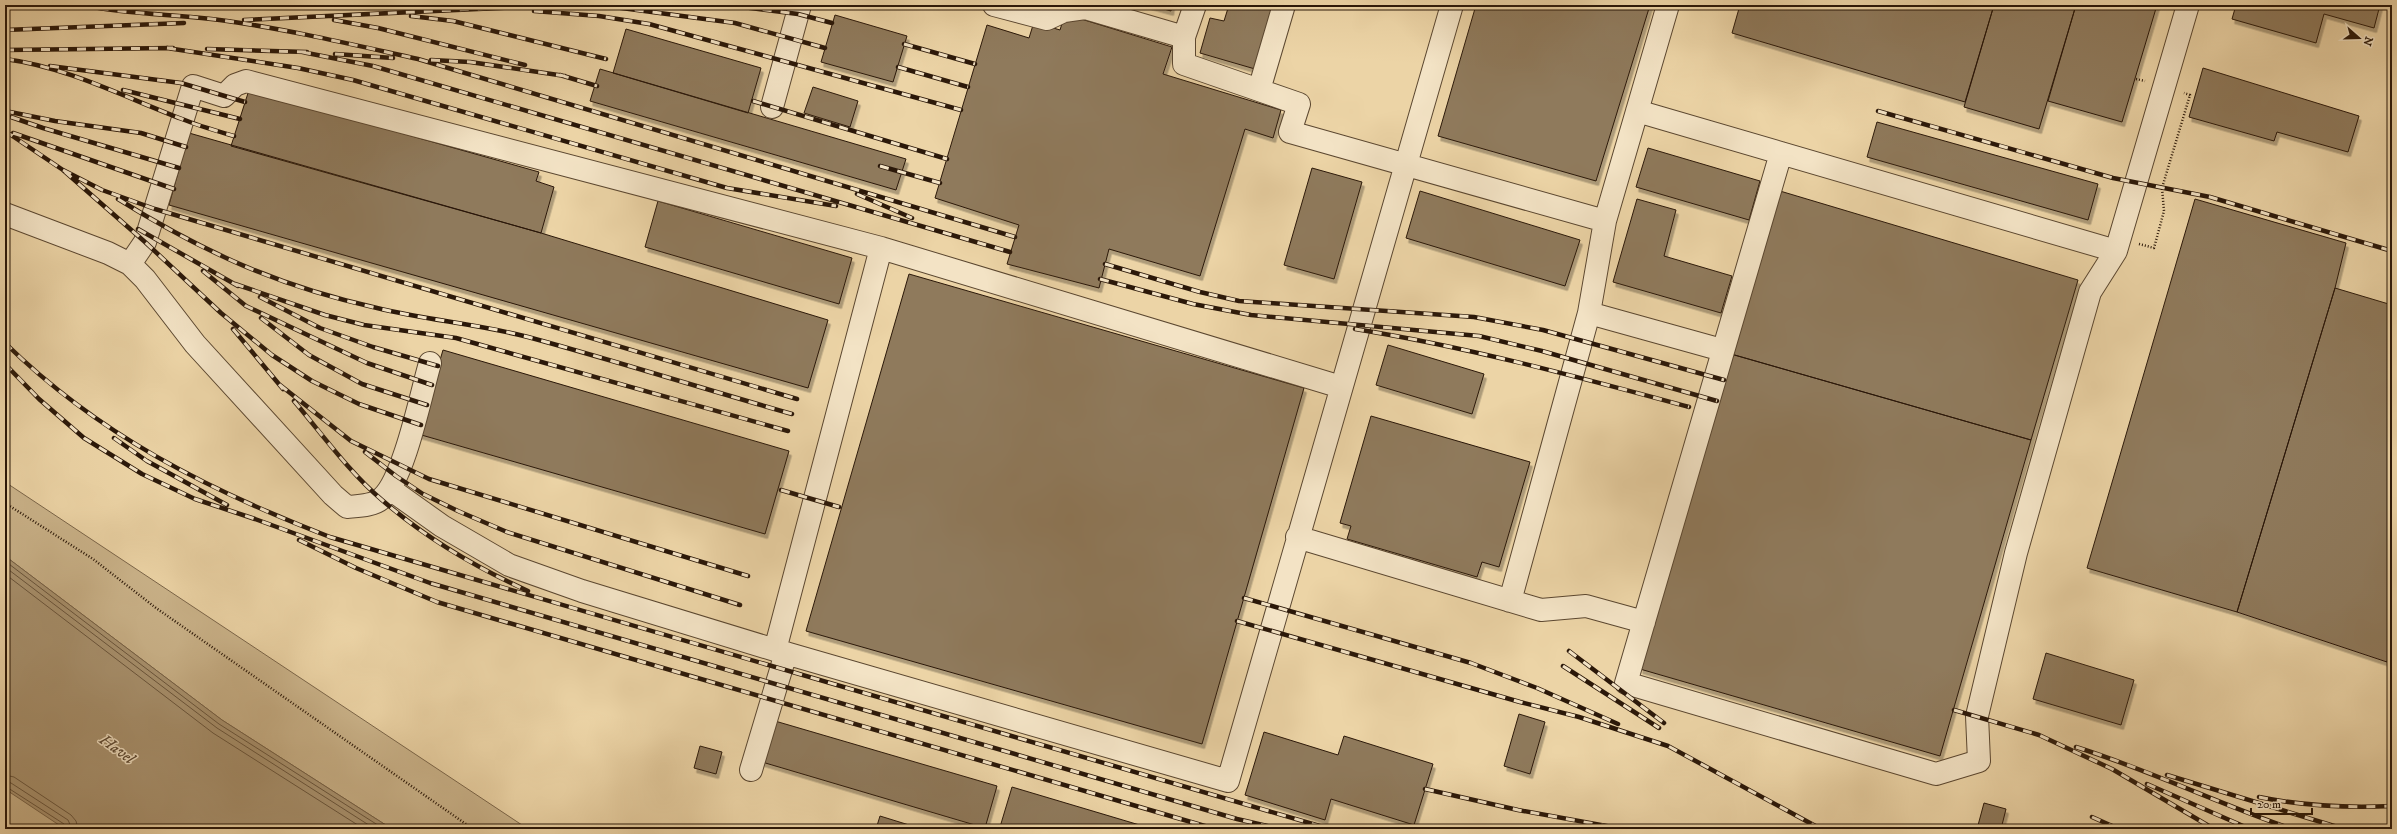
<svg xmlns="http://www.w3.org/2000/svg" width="2397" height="834" viewBox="0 0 2397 834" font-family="'IM FELL DW Pica',serif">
	<defs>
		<filter id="shadow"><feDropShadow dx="2.5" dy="4.5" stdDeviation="0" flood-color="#0004"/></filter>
	</defs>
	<rect width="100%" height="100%" fill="#ecd4a6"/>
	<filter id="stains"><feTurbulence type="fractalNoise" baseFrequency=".005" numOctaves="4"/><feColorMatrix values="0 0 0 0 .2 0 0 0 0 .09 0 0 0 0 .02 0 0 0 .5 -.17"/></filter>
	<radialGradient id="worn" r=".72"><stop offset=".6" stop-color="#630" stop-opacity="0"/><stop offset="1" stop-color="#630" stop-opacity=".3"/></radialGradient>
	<path fill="#cbb48b" stroke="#7b664a" d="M5,482L528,829H392L222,720L5,556Z
		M5,765L97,829H5Z"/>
	<path fill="#aa9471" stroke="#776247" d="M5,556L222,720L392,829H65L5,789Z"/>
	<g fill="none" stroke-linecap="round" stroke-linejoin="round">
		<path stroke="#6a563d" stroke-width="1" d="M5,561L219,724L384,829
			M5,567L217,728L375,829
			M5,574L213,733L364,829
			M5,775L14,777L71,815L76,821L78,829
			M5,781L11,783L68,820L72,829
			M5,786L64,824L67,829"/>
	</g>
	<path fill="#8f7a5b" stroke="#2b1809" filter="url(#shadow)" d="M1149,5H1172L1171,11Z
		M1229,5H1274L1255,69L1200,53L1210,18L1224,21Z
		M1476,5H1650L1596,181L1438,136Z
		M1740,5H1994L1965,102L1732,33Z
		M1994,5H2076L2039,129L1964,107Z
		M2076,5H2157L2122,122L2048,101Z
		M2236,5H2380L2374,28L2324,14L2316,43L2232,19Z
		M1065,14L1172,47L1163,74L1281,110L1273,138L1245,129L1200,276L1109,249L1099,288L1007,264L1019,225L935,198L987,25L1029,38L1034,22L1060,30Z
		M835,15L907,36L893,82L821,62Z
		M626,29L761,68L748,113L613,73Z
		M2203,68L2359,116L2348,152L2277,132L2274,141L2189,117Z
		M600,69L906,159L896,190L590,101Z
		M813,87L858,101L850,127L804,113Z
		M249,90L539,172L536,181L554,187L541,233L231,146Z
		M1877,122L2098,184L2088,220L1867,157Z
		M189,133L541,233L828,320L808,388L169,205Z
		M1648,148L1760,181L1749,220L1636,187Z
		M1312,168L1362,182L1334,279L1284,265Z
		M1420,191L1580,240L1565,286L1406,238Z
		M1780,191L2078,280L2031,440L1731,354Z
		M1637,199L1676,210L1664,256L1732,276L1721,313L1613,282Z
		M2195,199L2346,243L2335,288L2237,612L2087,568Z
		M658,201L852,258L839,304L645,247Z
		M909,274L1304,388L1202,744L806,631Z
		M2335,288L2392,305V644L2387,662L2237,612Z
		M1388,345L1484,374L1472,414L1376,385Z
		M443,350L789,451L765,534L418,434Z
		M1731,354L2031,440L1940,756L1640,669Z
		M1371,416L1530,462L1499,567L1482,562L1477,577L1347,539L1351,526L1340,523Z
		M2392,644V663L2387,662Z
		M2046,653L2134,680L2121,725L2033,699Z
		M1519,714L1545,722L1530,774L1504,766Z
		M775,721L997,786L985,828L762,762Z
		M1264,732L1338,755L1344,736L1433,764L1414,825L1331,799L1325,820L1245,795Z
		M700,746L722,752L716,774L694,768Z
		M1012,787L1153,829H1007L1000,827Z
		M1984,803L2006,809L2001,829H1977Z
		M880,816L922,829H876Z"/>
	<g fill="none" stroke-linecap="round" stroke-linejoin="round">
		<g stroke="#5b4730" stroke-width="24">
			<path id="minor" d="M994,5L1047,19L1064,11L1085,8L1184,37V64L1259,90
				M1284,5L1259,90L1299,104L1290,132L1605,221
				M1184,37L1195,5
				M772,107L800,5
				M1637,111L2116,251
				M1781,153L1626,683L1936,774L1979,761L1977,716L2016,553L2090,292L2116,251L2188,5
				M5,214L108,253L130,264L145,279L195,344L333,495L347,507C358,506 374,506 382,498C404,479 421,394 430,363
				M881,248L1341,387
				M130,264L145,242L193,86L224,96L235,85L246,81L881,248L775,650
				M1589,313L1722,350
				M390,489L442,526L509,565L582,591L775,650L1228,781L1452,5
				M1297,537L1541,610L1586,606L1644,622
				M1510,601L1589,313L1605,221L1668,5
				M751,770L786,653"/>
		</g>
		<path stroke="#2b1809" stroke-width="2.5" stroke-dasharray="1 2" stroke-linecap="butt" d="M2136,79L2145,81
			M2139,244L2154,248L2164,211L2162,188L2190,95L2184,93
			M5,503L93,559L156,608L473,829"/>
		<use href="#minor" stroke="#f3e3c5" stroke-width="22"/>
		<g stroke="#2b1809" stroke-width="4.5">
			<path id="rail" d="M82,5C130,15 179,14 227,21C291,30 354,45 418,59L1015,237
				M599,5L735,23L825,48
				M727,5L798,14L832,23
				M534,11L599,16L649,24L961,110
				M411,16L453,21L606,59
				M244,20L560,5
				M334,20L378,28L525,65
				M5,30L184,23
				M904,44L975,64
				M167,48L298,68L353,80L727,188L836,206
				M207,49L307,52
				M5,50L173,48
				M302,52L373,66L1010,252
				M335,54L393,58
				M5,59C67,67 124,97 182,119C199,126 217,131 234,136
				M431,60L470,62L565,76
				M50,66L181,83L245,102
				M898,67L968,87
				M560,75L597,86
				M123,90L240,119
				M753,101L947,159
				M5,111L55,121L141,133L186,147
				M1878,111L2113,178L2210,197L2392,251
				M11,117L43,128L179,168
				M5,131L63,170L145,242L221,313L272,355L312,381L359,404L421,425
				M13,133L174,189
				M880,166L940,183
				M63,170L102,190L155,209L797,399
				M857,194L912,218
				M118,199C203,252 278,286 377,308C426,320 478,324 528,337C616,361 704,389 792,414
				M138,229L238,286
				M1105,264L1200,292L1239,301L1474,317L1543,330L1724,380
				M203,271L246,306L367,363L432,385
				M1100,279L1193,304L1251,315L1479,336L1542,351L1717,401
				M235,284L325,315L364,325L456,338L788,431
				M260,297L320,328L373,347L438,366
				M261,318L309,355L362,384L427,405
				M233,329L283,389
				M1355,329C1468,347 1578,377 1689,407
				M5,343C99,435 208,490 330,537L1330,829
				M5,364L39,399L84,438L142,474L195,499L255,519L430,583L1237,819L1280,829
				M280,385L351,441L429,479L748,576
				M294,401C322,434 349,472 382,500C427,539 475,567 528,591
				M114,438L147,461L227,505
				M365,452L396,476L423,494L458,511L507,532L740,605
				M781,490L839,507
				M299,540L356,568L437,602L1215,829
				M1244,598L1471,663L1537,688L1618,724
				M1237,621L1520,702L1579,717L1668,746L1821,829
				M1569,651L1664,723
				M1563,666L1659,728
				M1954,710L2039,735L2112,769L2214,829
				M2076,747C2149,770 2219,804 2292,829
				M2167,775L2344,829
				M2147,784L2250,829
				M1425,789L1518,810L1623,829
				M2259,797C2303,806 2347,808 2392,806
				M2092,817L2119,829
				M2016,828L2019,829"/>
		</g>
		<use href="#rail" stroke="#f3e3c5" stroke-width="3" stroke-dasharray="9" stroke-linecap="butt"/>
	</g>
	<g text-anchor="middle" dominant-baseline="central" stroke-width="3" stroke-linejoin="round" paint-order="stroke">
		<g font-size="16" font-style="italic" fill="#5e4a33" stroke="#f3e3c5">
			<text transform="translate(117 749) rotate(36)">Havel</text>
		</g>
	</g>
	<rect width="2397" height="834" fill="none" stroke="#ecd4a6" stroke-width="20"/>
	<rect x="6" y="6" width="2385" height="822" fill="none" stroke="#2b1809" stroke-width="2"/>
	<rect x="10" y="10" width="2377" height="814" fill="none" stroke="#2b1809"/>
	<g transform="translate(2359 38) rotate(110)" stroke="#f3e3c5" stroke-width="3" paint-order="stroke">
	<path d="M0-3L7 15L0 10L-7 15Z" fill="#2b1809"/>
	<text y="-6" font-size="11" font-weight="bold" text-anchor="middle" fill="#2b1809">N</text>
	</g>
	<path d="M2251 808v6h61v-6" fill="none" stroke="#2b1809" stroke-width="2"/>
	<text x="2257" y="808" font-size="12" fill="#2b1809" stroke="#f3e3c5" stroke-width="3" paint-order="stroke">20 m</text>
	<rect width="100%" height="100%" filter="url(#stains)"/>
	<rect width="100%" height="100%" fill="url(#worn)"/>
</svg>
